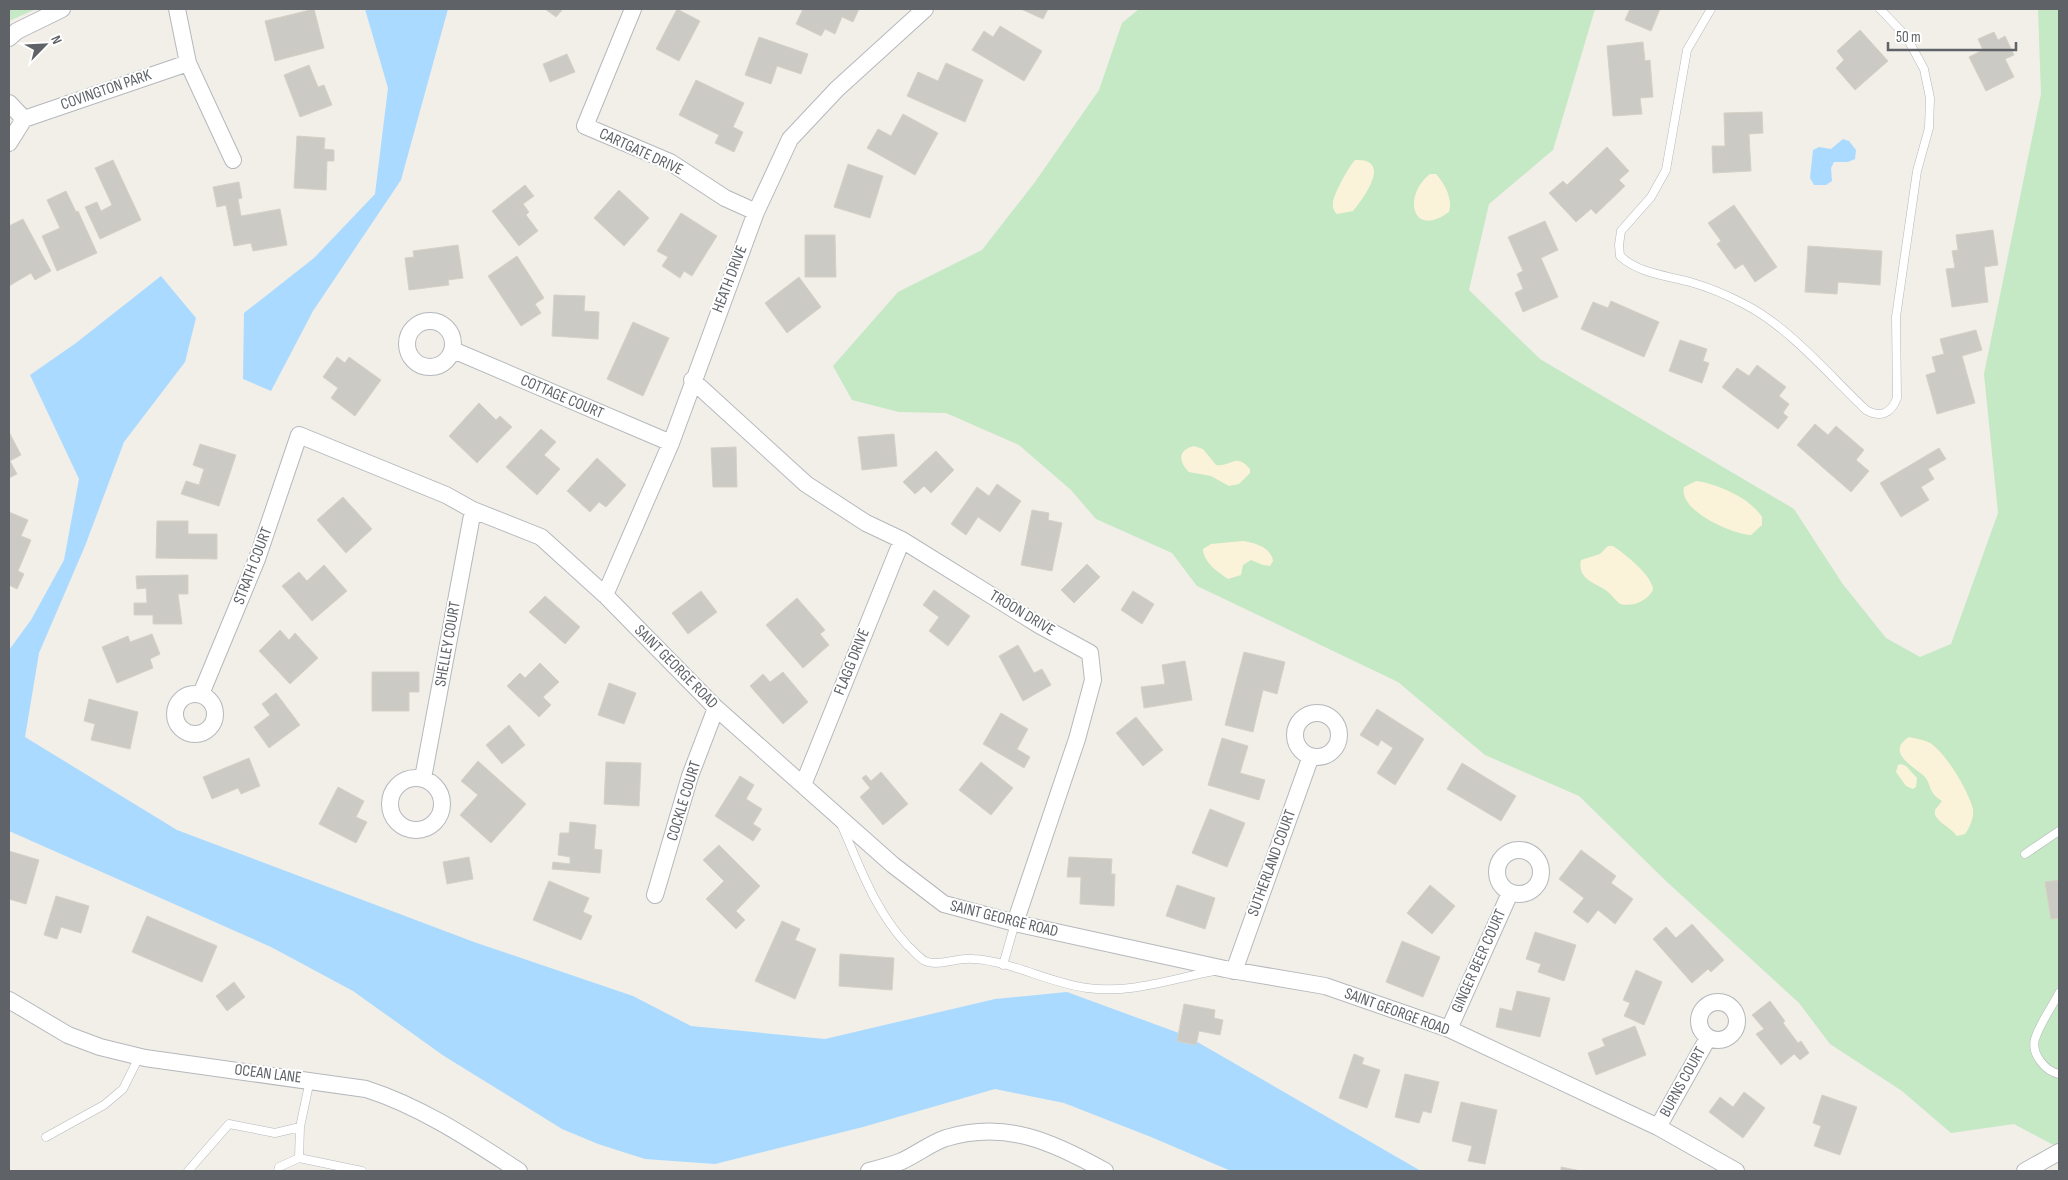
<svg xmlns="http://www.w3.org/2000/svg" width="2068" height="1180" viewBox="0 0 2068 1180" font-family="'Sofia Sans Condensed',sans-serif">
	<rect width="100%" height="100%" fill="#f1efe8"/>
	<path fill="#c5e8c5" d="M9,9H36L9,21Z
		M1139,9H1595L1553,150L1489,204L1469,290L1540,359L1794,509L1842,583L1886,638L1920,657L1951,644L1998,513L1984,374L2041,94L2038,9H2059V1148L2014,1124L1951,1133L1902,1091L1830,1044L1799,1003L1666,881L1579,796L1485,755L1398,682L1197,586L1172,553L1096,519L1071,490L1019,445L946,413L899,412L852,400L833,366L898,292L982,250L1035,182L1099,90L1122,23Z"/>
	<path fill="#fbf3d9" d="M1355,160C1393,158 1364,198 1353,211L1337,214C1334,211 1332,208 1333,203C1333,195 1349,166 1355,160Z
		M1430,174H1436C1445,184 1453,199 1449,212C1412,239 1402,196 1430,174Z
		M1194,446L1203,449L1216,465C1232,467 1235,452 1250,469V473L1239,484L1229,486L1211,476L1189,472C1178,461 1178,450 1194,446Z
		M1696,481C1718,484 1750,498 1762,517V525L1751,535C1731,534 1678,510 1684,487Z
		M1243,541C1255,543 1271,547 1273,561L1270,566L1263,565L1251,560L1243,565L1241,575L1228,579C1219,573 1203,562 1203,549L1211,544Z
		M1608,546H1613C1625,554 1653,576 1653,590C1646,602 1632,607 1620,604C1615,600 1612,595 1608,592C1596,582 1577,581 1581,560L1600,554Z
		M1909,737C1915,738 1923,740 1928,742C1944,749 1969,792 1973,809C1974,818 1970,827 1965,834L1957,836C1950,827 1940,824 1935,815V810L1942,801C1927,792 1932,784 1924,776C1914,767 1885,752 1909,737Z
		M1901,764L1906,766L1917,778L1916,787L1913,789L1906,786L1896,772L1898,765Z"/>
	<path fill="#aadaff" d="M365,9H448L401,180L313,311L271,391L243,379L244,313L314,258L375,194L388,88Z
		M1843,139L1849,141L1856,150L1855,159L1848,162H1834L1831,168L1832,181L1826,185H1814L1810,178L1813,150L1819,147L1831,149Z
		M161,276L196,318L185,362L124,442L85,546L39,653L25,737L177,830L474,942L633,996L691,1026L825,1039L995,999L1067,992L1187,1036L1421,1171H1231L1151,1137L1064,1103L995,1089L863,1127L715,1164L645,1159L598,1144L562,1129L444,1056L353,991L271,947L9,831V650L31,620L64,560L79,479L30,375L76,343Z"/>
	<path fill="#cccac5" stroke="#d6d1c6" d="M314,9L324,48L275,61L265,21Z
		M545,9H563L556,17Z
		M677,9L700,21L679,61L656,49Z
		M803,9H859L853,22L842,17L835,34L825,29L821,36L796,24Z
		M1021,9H1048L1043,19Z
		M1630,9H1660L1651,31L1625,20Z
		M1000,26L1042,51L1024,81L972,50L984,31L993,37Z
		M1860,30L1888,61L1855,90L1836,68L1844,60L1837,51Z
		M1994,32L1998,40L2005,36L2014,55L2005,59L2014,77L1986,91L1969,57L1983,50L1978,39Z
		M759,37L808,54L801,74L777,66L771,84L745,75Z
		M1643,42L1645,61L1650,60L1653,97L1640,98L1642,114L1613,116L1607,46Z
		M567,54L575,72L550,82L543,64Z
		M946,63L983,80L965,122L907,96L918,72L938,81Z
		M309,65L318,87L324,85L332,105L300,117L284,75Z
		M696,80L744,103L733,127L743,132L734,152L715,143L719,135L679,115Z
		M1762,112L1763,133L1749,134L1751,171L1713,173L1712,146H1725L1724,113Z
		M903,114L938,133L915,175L867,148L878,129L891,136Z
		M297,136L325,138L324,149L334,150V161H327L326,190L294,188Z
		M1607,147L1629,171L1619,180L1625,186L1596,214L1591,209L1576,222L1549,193L1563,181L1567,185Z
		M113,160L141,220L100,239L85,207L97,202L101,211L112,205L95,168Z
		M848,164L883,176L870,218L834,207Z
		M239,182L242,198L238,199L241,216L280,209L287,245L253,251L251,243L234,246L226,205L217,207L213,187Z
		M525,185L534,196L523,204L529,212L526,215L538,231L519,246L492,211Z
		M619,190L649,218L624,246L594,218Z
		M66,191L76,212L78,211L97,253L57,271L42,236L60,228L47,200Z
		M1734,205L1777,267L1755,282L1743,264L1735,269L1717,244L1721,241L1708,223Z
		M681,213L717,236L692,276L684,271L680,278L662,266L668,257L657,251Z
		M23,219L51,271L35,280L31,273L9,286V226Z
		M1545,221L1558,250L1541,258L1558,297L1523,312L1515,293L1523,289L1517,274L1523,271L1508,237Z
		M1993,230L1998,265L1984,267L1988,302L1952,307L1946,269L1955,268L1952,251L1958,250L1956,235Z
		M805,235H835L836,277H805Z
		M458,245L463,278L448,280L449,285L409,290L405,258L414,257L413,251Z
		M1808,246L1882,251L1880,285L1838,282L1837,294L1805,292Z
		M517,256L544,298L535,304L541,313L521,326L488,276Z
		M799,277L821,307L787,333L765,303Z
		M554,295L585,296L584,311L599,312L598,339L552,336Z
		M1611,301L1659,322L1644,357L1581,329L1593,302L1608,308Z
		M633,322L669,338L643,396L607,379Z
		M1976,330L1982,350L1962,356L1975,403L1937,414L1926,375L1936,372L1932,357L1944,354L1940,339Z
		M1680,340L1707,349L1703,361L1709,363L1702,383L1669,371Z
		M337,357L345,363L349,357L381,380L355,416L331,398L338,388L323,377Z
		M1757,365L1786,387L1779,396L1789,404L1783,413L1788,417L1778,429L1722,387L1737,368L1749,376Z
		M479,403L496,420L500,416L512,427L477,463L449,436Z
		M1815,424L1828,435L1836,426L1864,450L1856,460L1869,471L1851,492L1797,445Z
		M541,429L556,442L544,455L560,469L537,495L506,467Z
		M9,432L21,455L10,461L17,474L9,478Z
		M894,434L897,466L862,470L858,437Z
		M200,444L236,455L219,506L181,494L186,481L199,485L204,469L193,465Z
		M736,447L737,487H713L711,448Z
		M1939,448L1946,459L1928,469L1934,479L1921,487L1929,500L1901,517L1880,483Z
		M936,451L954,470L931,493L924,486L915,494L903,482Z
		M597,458L626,485L606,507L599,502L590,512L567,491Z
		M997,484L1021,501L1000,532L978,517L966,535L951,524L977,487L989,496Z
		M343,497L372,529L346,553L317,520Z
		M1032,510L1049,513L1048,520L1062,523L1052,571L1021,565Z
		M9,512L28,520L21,536L31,540L18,571L24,574L17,589L9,585Z
		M157,521H188V534H217V559L156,558Z
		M1087,564L1100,577L1074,603L1061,590Z
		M324,565L347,591L312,621L282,586L299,572L307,581Z
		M188,575V594H178L182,624H153V615H134V603H147L146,588L137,589L136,576Z
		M934,590L970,616L948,646L929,631L939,617L923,605Z
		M701,591L717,612L688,634L672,613Z
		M1133,591L1154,604L1142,624L1121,610Z
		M545,596L580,627L565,644L529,612Z
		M797,598L825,630L820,634L829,645L803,668L766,625Z
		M280,630L289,640L295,633L318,658L290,684L259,651Z
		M152,634L160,654L150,659L153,668L117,683L102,647L128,636L130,642Z
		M1018,645L1034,673L1042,669L1051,685L1023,701L999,656Z
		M1244,652L1285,662L1277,694L1263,690L1253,732L1225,725Z
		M1185,661L1192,700L1144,708L1141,687L1165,684L1162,665Z
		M540,663L559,682L543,697L551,705L539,717L507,686L520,673L525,678Z
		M372,672H419V692H409V711H372Z
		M783,672L808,702L783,724L750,686L763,674L770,682Z
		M609,683L636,693L624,724L598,715Z
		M276,693L300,725L269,748L254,727L270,715L262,704Z
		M89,699L138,712L130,749L91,740L95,724L84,721Z
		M1377,709L1424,739L1395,785L1377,773L1393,748L1381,740L1378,746L1360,735Z
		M1001,713L1028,729L1017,749L1030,757L1024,768L983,744Z
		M1136,717L1163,750L1143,766L1116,733Z
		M509,725L525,745L502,764L486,745Z
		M1222,738L1248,746L1240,773L1265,780L1259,800L1208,785Z
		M249,758L260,786L241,794L238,788L212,799L203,777Z
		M478,761L526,804L491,843L460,815L478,795L461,781Z
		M606,762L641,763L639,806L604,804Z
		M981,762L1013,788L991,815L959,790Z
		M1462,763L1516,796L1501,821L1447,789Z
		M881,772L908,804L883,825L860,797L870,788L862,778L866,775L871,781Z
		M740,776L754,785L746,799L762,809L753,824L761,829L753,841L715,816Z
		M338,787L364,801L356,817L367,822L356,843L319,824Z
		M1210,809L1245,823L1227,867L1192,853Z
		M570,822L596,825L594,849L602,850L600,873L552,869L553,862L570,864V857L558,855L560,833H569Z
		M719,845L760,886L736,911L745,920L736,929L706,899L724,881L703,860Z
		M1581,850L1616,876L1611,883L1633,899L1615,924L1598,910L1588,923L1573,912L1584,898L1559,879Z
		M9,851L39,860L26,904L9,899Z
		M469,857L473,879L447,884L443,862Z
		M1069,857L1112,859L1111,874H1115L1114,906L1080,904L1081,877H1067Z
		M2059,880V918L2051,919L2045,882Z
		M549,881L589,898L583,912L592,916L581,940L533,920Z
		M1177,885L1215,898L1205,929L1166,916Z
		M1430,885L1455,906L1432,934L1407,913Z
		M56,896L89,906L81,933L61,927L57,939L44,935Z
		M147,916L217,946L202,982L132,952Z
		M782,921L800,929L795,940L816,949L795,999L755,981Z
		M1692,924L1724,960L1711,972L1708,969L1692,983L1653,939L1666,927L1676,938Z
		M1535,932L1576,945L1564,981L1538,972L1541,964L1526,959Z
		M1402,941L1440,957L1423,997L1386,982Z
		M840,954L894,958L892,990L839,986Z
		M1636,970L1662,982L1644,1025L1624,1016L1630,1003L1623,1000Z
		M234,982L245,997L227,1011L216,996Z
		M1517,991L1550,998L1540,1037L1496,1027L1500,1008L1512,1011Z
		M1770,1001L1785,1021L1783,1023L1798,1043L1801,1041L1809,1053L1800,1060L1794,1054L1781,1065L1756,1034L1764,1029L1752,1015Z
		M1184,1004L1215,1010L1214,1018L1223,1020L1220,1035L1199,1031L1196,1045L1177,1041Z
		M1635,1026L1646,1055L1596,1075L1588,1053L1605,1046L1602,1039Z
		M1354,1054L1364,1058L1362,1064L1380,1070L1367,1108L1339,1098Z
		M1405,1074L1439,1082L1431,1113L1423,1111L1419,1123L1395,1117Z
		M1744,1092L1765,1108L1743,1138L1709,1112L1720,1097L1733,1107Z
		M1822,1095L1857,1107L1840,1155L1814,1146L1821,1126L1813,1123Z
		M1461,1102L1497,1110L1485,1164L1468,1161L1472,1146L1452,1141Z
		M1561,1167L1581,1171H1561Z"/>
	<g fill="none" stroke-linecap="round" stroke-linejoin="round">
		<g stroke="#b5b8bc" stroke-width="9">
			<path id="service" d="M1711,9L1687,50L1666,170L1651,197L1621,231L1619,245L1620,256C1640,274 1665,275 1690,282C1708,287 1729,296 1746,305C1790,328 1829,375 1866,410C1880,418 1891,414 1897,398L1896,317L1917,171L1929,128L1930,98L1924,69L1906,36L1880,9
				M841,824C860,867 875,911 908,946C913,950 919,958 925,961C937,967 959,957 973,959C1012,961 1048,983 1087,988C1131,994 1171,979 1214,971
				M2025,854L2059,831
				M1003,965L1015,923
				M2059,993C2052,1007 2040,1023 2035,1039C2031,1054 2045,1071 2059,1074
				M46,1137L104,1105L123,1089L139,1057
				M299,1158L362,1171
				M188,1171L229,1124L275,1133L300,1127L310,1080
				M278,1171L279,1167L299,1158L300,1127"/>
		</g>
		<g stroke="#b5b8bc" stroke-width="18">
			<path id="minor" d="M177,9L188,63L233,160
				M633,9L585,126L670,162L725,198L756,212
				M9,38L17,31L62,9
				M9,103L24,119
				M9,143L24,119L188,63
				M407 344a23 23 0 1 1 46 0a23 23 0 1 1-46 0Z
				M453,350L671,443
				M692,380L806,484L866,523L902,540L1039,625L1090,653L1093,680L1077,739L1015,923
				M605,595L671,443L756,212L790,139L837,89L925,9
				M201,694L257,559L299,435L446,495L473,510L541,537L605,595L716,708L893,865L944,904L1015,923L1225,969L1325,986L1449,1029L1658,1127L1736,1171
				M175 714a20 20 0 1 1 40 0a20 20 0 1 1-40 0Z
				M1295 735a22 22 0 1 1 44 0a22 22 0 1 1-44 0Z
				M390 804a26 26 0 1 1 52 0a26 26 0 1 1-52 0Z
				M423,778L473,510
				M803,785L902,540
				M1497 872a22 22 0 1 1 44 0a22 22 0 1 1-44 0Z
				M655,895L690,776L716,708
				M1234,971L1311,756
				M9,1000L68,1035L100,1047L145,1058L366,1089C422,1107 471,1140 519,1171
				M1699 1021a19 19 0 1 1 38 0a19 19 0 1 1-38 0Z
				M1449,1029L1510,893
				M1658,1127L1708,1038
				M869,1171C880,1168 892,1165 902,1161C917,1154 931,1143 946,1138C1006,1120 1053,1142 1105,1171
				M2025,1171L2059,1152"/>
		</g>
		<use href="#service" stroke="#fff" stroke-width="8"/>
		<use href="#minor" stroke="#fff" stroke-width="16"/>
	</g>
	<g text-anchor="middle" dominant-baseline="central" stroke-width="4" stroke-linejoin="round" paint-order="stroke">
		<g font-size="16" fill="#5f6368" stroke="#fff">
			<text transform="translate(106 90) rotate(-19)">COVINGTON PARK</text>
			<text transform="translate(641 152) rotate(25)">CARTGATE DRIVE</text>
			<text transform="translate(730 279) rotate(-69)">HEATH DRIVE</text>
			<text transform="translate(562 397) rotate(23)">COTTAGE COURT</text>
			<text transform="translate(253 566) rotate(-69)">STRATH COURT</text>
			<text transform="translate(1022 613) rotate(31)">TROON DRIVE</text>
			<text transform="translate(448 644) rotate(-80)">SHELLEY COURT</text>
			<text transform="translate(852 662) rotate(-68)">FLAGG DRIVE</text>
			<text transform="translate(676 667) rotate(45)">SAINT GEORGE ROAD</text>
			<text transform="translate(684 801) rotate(-73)">COCKLE COURT</text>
			<text transform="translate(1272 863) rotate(-70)">SUTHERLAND COURT</text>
			<text transform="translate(1004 919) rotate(14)">SAINT GEORGE ROAD</text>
			<text transform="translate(1479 961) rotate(-66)">GINGER BEER COURT</text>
			<text transform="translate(1397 1012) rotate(20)">SAINT GEORGE ROAD</text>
			<text transform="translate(268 1074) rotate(7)">OCEAN LANE</text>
			<text transform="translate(1683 1082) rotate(-61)">BURNS COURT</text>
		</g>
	</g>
	<rect width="2068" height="1180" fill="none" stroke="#5f6368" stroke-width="20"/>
	<g transform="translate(45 45) rotate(66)" stroke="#ffffff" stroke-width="4" paint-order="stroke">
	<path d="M0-4L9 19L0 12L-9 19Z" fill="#5f6368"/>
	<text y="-8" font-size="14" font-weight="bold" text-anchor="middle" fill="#5f6368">N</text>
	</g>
	<path d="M1888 42v8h128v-8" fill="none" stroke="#5f6368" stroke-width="2.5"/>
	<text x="1896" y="42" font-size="15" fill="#5f6368" stroke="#ffffff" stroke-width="4" paint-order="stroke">50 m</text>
</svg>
